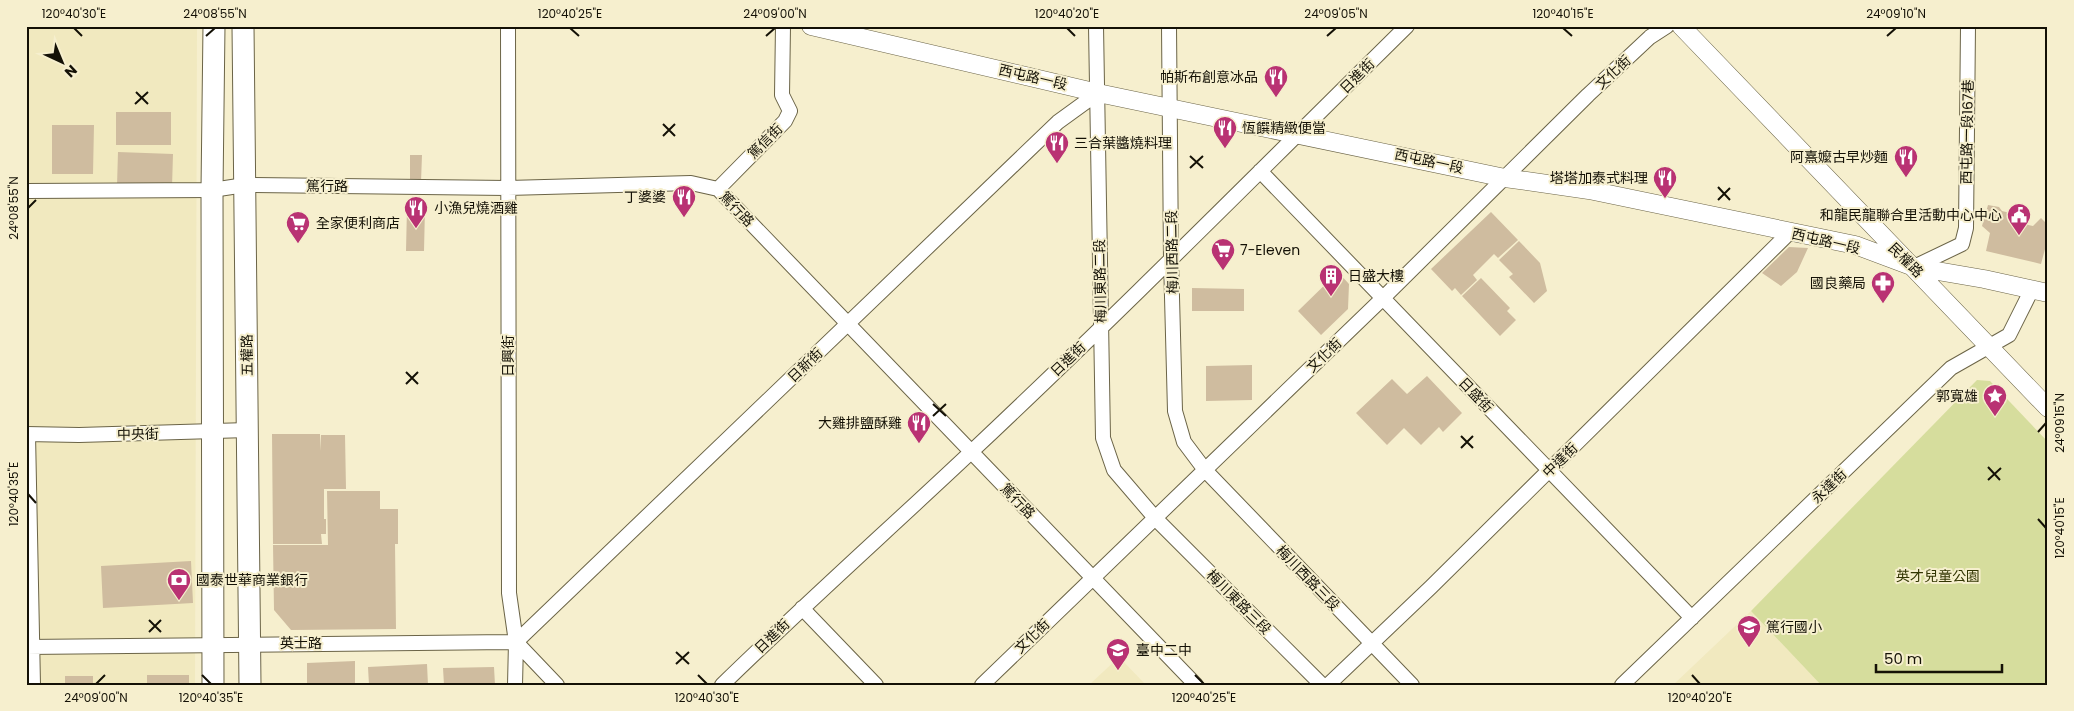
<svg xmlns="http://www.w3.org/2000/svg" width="2074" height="711" viewBox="0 0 2074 711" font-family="Poppins,'Noto Sans TC',sans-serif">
	<rect width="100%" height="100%" fill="#f6efce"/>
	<path fill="#f1e9bf" d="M26,26H197L195,685H26Z
		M1751,611L1821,685H1673Z
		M1119,657L1146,685H1089Z"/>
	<path fill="#d6dd9d" d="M1977,380L1990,381L2048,442V685H1821L1751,611Z"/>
	<path fill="#cfbc9f" d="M116,112H171V145H116Z
		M52,125H94L93,174H52Z
		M118,152L173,154L172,187L117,186Z
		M410,155H422L421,182L410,181Z
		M1988,205L1999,207L2002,211L2023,216L2019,223L2033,226L2041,218L2048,225V238L2041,264L1986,251L1990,233L1982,226Z
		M407,207L425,208L424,251H406Z
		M1491,212L1518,240L1498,258L1494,254L1473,275L1477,280L1461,295L1455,288L1452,291L1431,269Z
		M1519,241L1540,263L1547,291L1534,303L1509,277L1513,274L1499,260Z
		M1789,247L1808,248L1797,272L1781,286L1762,273Z
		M1338,272L1349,284L1348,309L1321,335L1298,311Z
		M1481,278L1510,308L1507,311L1516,320L1500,336L1462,296Z
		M1192,288L1244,289V311H1192Z
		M1252,365V400L1206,401V366Z
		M1427,376L1462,413L1443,432L1439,427L1421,445L1404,428L1387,445L1356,413L1392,379L1407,394Z
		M272,434H320V451L321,435H345L346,489H324V519H326V534H321L322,544H273Z
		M327,491H380V509H398V544H395L396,629L291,630L274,610L273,545H328Z
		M191,561L193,603L103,608L101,566Z
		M355,661V685H307V663Z
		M427,664L428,685H369L368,667Z
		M494,667L495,685H444L443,668Z
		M147,675H189V685H147Z
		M65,676H93V685H65Z"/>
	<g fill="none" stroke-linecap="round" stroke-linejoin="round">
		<g stroke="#6b6447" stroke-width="16">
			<path id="minor" d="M508,26L509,593L516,642L515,685
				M1096,26L1103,438L1114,470L1156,519L1322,685
				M1169,26L1171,259L1175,411L1184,442L1205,470L1412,685
				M1260,171L1692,618
				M718,189L785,121L790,111L782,95L783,26
				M26,191L212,190L245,185L507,188L691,183L718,189L1196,685
				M1914,267L1962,244L1966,228L1968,26
				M26,434L79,435L248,430
				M28,434L33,685
				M802,608L876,685
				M516,642L1058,122L1098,93
				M26,647L516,642L557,685
				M722,685C803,606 887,531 970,453C1118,314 1262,169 1407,26
				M982,685L1382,299L1588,95L1650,37L1667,26
				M1328,685L1431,587L1789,233
				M1622,685L1951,368L2009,335L2032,289"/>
		</g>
		<g stroke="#6b6447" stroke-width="19">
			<path id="tertiary" d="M811,26L1098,93L1505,178L1589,190L1855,245L1914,267L1984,279L2048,293
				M1681,26L2048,408"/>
		</g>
		<g stroke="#6b6447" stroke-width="23">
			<path id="primary" d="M243,26L250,685
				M213,685L212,190L214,26"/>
		</g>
		<use href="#minor" stroke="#fff" stroke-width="14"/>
		<use href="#tertiary" stroke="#fff" stroke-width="18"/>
		<use href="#primary" stroke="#fff" stroke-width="21"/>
	</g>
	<path fill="none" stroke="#141106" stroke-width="2" d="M74,28L82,36M570,28L579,36M1067,28L1075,36M1563,28L1572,36M206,36L215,28M766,36L775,28M1327,36L1336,28M1887,36L1896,28M136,92L148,104M135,104L148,92M663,124L675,136M663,136L675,124M1190,156L1203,168M1190,168L1203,156M1718,187L1730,200M1718,200L1730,188M28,208L36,200M406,372L418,384M406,384L418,372M933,404L946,416M933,416L946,404M2038,432L2046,423M1461,436L1473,448M1461,448L1473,436M1988,467L2000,480M1988,480L2001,468M28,494L36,503M2038,519L2046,528M149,620L161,632M149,632L161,620M676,652L689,664M676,664L689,652M202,675L211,684M698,675L707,684M1195,675L1204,684M1692,675L1700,684M96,684L105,675"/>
	<defs>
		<g id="restaurant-pin" transform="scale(1.25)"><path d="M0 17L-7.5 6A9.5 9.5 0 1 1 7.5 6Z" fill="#b93273" stroke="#f6efce"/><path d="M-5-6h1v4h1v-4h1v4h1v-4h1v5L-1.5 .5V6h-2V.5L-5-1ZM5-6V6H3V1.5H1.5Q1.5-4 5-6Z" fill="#fff"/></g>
		<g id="civic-pin" transform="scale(1.25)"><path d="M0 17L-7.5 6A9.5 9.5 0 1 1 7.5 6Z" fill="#b93273" stroke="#f6efce"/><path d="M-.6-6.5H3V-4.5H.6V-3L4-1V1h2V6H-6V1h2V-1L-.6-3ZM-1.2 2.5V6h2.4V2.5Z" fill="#fff"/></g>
		<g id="supermarket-pin" transform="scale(1.25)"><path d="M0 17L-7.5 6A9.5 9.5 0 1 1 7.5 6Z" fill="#b93273" stroke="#f6efce"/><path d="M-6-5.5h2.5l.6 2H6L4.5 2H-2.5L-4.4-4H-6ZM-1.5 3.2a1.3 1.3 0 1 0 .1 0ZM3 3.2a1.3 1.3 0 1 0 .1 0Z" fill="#fff"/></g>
		<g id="building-pin" transform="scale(1.25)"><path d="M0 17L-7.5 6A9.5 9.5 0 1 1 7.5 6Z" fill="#b93273" stroke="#f6efce"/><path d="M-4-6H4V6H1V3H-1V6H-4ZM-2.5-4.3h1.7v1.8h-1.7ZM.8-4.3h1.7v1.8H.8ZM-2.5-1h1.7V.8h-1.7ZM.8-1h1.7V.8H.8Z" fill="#fff"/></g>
		<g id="pharmacy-pin" transform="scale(1.25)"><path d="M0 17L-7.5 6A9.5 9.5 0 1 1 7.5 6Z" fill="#b93273" stroke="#f6efce"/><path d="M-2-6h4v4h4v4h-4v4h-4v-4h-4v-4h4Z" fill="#fff"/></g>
		<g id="sight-pin" transform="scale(1.25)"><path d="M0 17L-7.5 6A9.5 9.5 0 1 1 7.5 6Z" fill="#b93273" stroke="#f6efce"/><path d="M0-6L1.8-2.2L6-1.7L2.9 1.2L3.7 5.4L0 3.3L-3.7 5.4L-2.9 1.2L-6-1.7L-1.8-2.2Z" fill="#fff"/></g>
		<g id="bank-pin" transform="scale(1.25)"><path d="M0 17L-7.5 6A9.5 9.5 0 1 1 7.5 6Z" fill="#b93273" stroke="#f6efce"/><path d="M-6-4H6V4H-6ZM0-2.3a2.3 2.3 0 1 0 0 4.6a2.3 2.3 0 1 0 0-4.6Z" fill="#fff"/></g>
		<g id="school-pin" transform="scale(1.25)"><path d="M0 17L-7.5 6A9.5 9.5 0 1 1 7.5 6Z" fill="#b93273" stroke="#f6efce"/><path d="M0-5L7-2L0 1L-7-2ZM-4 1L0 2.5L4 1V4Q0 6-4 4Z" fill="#fff"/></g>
	</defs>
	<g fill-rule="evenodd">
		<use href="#restaurant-pin" x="1276" y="77"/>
		<use href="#restaurant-pin" x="1225" y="128"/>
		<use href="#restaurant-pin" x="1057" y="143"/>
		<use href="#restaurant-pin" x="1906" y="157"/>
		<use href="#restaurant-pin" x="1665" y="178"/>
		<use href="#restaurant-pin" x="684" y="197"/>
		<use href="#restaurant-pin" x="416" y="208"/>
		<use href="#civic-pin" x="2019" y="215"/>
		<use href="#supermarket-pin" x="298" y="223"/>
		<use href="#supermarket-pin" x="1223" y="250"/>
		<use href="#building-pin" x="1331" y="276"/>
		<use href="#pharmacy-pin" x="1883" y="283"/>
		<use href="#sight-pin" x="1995" y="396"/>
		<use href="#restaurant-pin" x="919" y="423"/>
		<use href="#bank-pin" x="179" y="580"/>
		<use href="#school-pin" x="1749" y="627"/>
		<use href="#school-pin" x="1118" y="650"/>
	</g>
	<g text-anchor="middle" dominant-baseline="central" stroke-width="4" stroke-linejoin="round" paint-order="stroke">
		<g font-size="14" fill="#141106" stroke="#f6efce">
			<text transform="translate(1613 72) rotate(-43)">文化街</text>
			<text transform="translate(1357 76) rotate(-45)">日進街</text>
			<text transform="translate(1033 77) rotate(13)">西屯路一段</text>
			<text transform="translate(1967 132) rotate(-89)">西屯路一段167巷</text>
			<text transform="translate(765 141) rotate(-45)">篤信街</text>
			<text transform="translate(1429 161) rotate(12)">西屯路一段</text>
			<text x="327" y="186">篤行路</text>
			<text transform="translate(737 209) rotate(46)">篤行路</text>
			<text transform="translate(1826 241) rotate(13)">西屯路一段</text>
			<text transform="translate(1172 252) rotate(-91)">梅川西路二段</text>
			<text transform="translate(1906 260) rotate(45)">民權路</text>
			<text transform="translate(1100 281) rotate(-91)">梅川東路二段</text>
			<text transform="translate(247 355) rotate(-91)">五權路</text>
			<text transform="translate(1324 355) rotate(-44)">文化街</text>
			<text transform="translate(508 356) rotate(-90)">日興街</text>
			<text transform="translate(1068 359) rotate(-44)">日進街</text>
			<text transform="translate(805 365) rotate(-44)">日新街</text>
			<text transform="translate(1476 395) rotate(46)">日盛街</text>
			<text transform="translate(138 434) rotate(-1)">中央街</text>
			<text transform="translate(1560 460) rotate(-44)">中達街</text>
			<text transform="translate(1829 486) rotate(-44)">永達街</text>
			<text transform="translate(1018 501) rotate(46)">篤行路</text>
			<text transform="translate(1308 578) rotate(46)">梅川西路三段</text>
			<text transform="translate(1239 602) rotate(45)">梅川東路三段</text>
			<text transform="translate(772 636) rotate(-44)">日進街</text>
			<text transform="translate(1032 636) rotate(-44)">文化街</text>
			<text x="301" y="643">英士路</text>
		</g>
		<g font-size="14" fill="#141106" stroke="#f6efce" text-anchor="start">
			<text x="1258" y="77" text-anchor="end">帕斯布創意冰品</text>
			<text x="1242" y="128">恆饌精緻便當</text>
			<text x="1074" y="143">三合葉醬燒料理</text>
			<text x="1888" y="157" text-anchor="end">阿熹嬤古早炒麵</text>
			<text x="1648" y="178" text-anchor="end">塔塔加泰式料理</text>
			<text x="666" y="197" text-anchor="end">丁婆婆</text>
			<text x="434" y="208">小漁兒燒酒雞</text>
			<text x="2002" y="215" text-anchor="end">和龍民龍聯合里活動中心中心</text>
			<text x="316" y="223">全家便利商店</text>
			<text x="1240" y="250">7-Eleven</text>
			<text x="1348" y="276">日盛大樓</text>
			<text x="1866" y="283" text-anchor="end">國良藥局</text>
			<text x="1978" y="396" text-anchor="end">郭寬雄</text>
			<text x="902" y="423" text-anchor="end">大雞排鹽酥雞</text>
			<text x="196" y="580">國泰世華商業銀行</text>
			<text x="1766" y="627">篤行國小</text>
			<text x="1136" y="650">臺中二中</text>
		</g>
		<g font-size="14" fill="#333603" stroke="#f6efce">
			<text x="1938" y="576">英才兒童公園</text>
		</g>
	</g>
	<rect width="2074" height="711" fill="none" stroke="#f6efce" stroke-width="55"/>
	<g transform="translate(62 62) rotate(136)" stroke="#f6efce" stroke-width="4" paint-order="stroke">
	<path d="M0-4L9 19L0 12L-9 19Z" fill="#141106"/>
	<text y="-8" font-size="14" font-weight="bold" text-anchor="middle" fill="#141106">N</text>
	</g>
	<path d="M1876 664v8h126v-8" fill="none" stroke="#141106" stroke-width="2.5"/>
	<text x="1884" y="664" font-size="15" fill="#141106" stroke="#f6efce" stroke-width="4" paint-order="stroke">50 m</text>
	<rect x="28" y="28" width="2018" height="656" fill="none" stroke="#141106" stroke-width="2"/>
	<g font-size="12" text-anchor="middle" fill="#141106">
		<text x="74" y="18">120°40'30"E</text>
		<text x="215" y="18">24°08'55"N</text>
		<text x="570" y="18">120°40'25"E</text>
		<text x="775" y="18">24°09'00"N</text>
		<text x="1067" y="18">120°40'20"E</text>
		<text x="1336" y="18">24°09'05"N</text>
		<text x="1563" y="18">120°40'15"E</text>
		<text x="1896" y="18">24°09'10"N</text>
		<text transform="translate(14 208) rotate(-90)" y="4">24°08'55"N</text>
		<text transform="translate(2060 423) rotate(-90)" y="4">24°09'15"N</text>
		<text transform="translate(14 494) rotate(-90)" y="4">120°40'35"E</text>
		<text transform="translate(2060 528) rotate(-90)" y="4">120°40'15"E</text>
		<text x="96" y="702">24°09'00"N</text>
		<text x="211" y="702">120°40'35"E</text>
		<text x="707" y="702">120°40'30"E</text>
		<text x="1204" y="702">120°40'25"E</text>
		<text x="1700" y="702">120°40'20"E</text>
	</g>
</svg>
